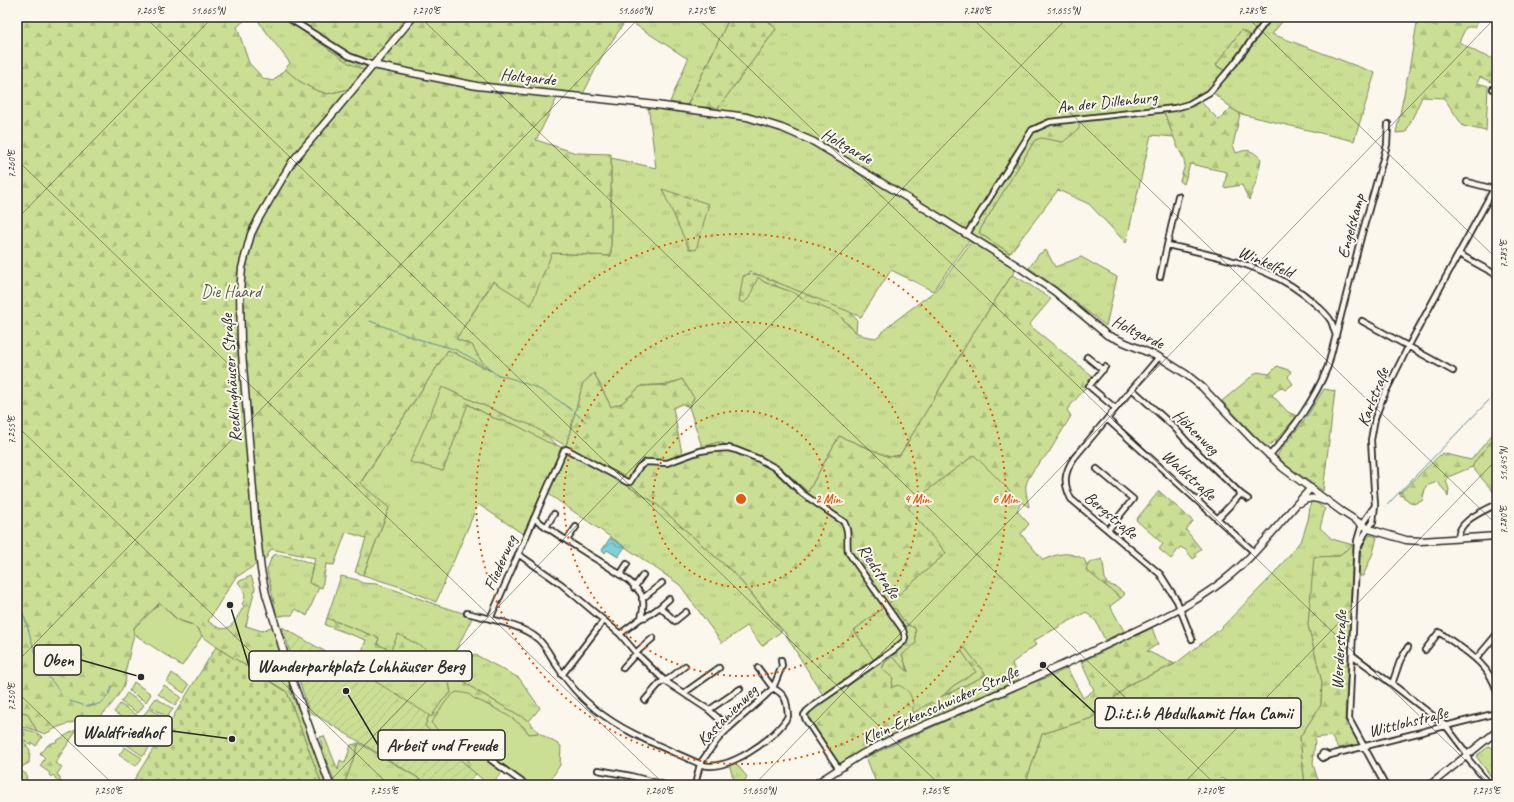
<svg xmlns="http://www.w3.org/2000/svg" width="1514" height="802" viewBox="0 0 1514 802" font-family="Caveat,sans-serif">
	<defs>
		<pattern id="grass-tufts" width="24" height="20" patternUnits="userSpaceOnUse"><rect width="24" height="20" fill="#cbdf94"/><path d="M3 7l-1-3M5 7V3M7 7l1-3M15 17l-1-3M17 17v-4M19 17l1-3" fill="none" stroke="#aec080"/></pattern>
		<pattern id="forest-firs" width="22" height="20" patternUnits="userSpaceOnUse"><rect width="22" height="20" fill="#cbdf94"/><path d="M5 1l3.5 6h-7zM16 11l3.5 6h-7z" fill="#aec080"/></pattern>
		<pattern id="cemetery-stones" width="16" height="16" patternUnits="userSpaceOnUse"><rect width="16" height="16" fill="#cbdf94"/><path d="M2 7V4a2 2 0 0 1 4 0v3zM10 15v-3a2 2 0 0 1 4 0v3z" fill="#aec080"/></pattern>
		<pattern id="garden-furrows" width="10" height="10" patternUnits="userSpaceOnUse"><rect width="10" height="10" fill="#cbdf94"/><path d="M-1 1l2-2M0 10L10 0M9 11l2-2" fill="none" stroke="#aec080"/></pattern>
		<pattern id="water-waves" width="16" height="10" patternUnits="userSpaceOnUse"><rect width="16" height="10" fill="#80d1d8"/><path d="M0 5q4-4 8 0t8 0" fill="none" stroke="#69aaaf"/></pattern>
	</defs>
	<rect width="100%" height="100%" fill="#fbf7ec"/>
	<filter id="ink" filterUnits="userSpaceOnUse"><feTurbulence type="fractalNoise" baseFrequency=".025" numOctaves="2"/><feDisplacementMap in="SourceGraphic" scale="8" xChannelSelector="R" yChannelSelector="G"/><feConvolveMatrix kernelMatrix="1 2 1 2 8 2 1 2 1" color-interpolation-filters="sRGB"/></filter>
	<g filter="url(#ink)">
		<path fill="url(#grass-tufts)" stroke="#7b8560" fill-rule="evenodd" d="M261,17H283L347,61L365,70L349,89L327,94L313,89L299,81L285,69L290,63L259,22Z
			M631,17H730L687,105L670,102L688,59L628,20Z
			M764,17H1269L1255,38L1241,30L1216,66L1227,72L1233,69L1272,17H1286L1272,34L1375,73L1354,141L1241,114L1234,110L1211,91L1189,104L1036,127L972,237L933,291L891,270L861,317L749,271V274L743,276L758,277L764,282L795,293L804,300L836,312L854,331L864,336L876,338L891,324L936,290L972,241L1016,269L974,332L900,455L889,457L839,436L808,492L780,467L719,442L702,447L689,407L694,398L682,379L670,384L641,386L622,403L611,407L594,373L583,383L566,446L532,426L514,419L442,387L443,471L467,404L494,418L516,425L563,448L538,505L523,534L478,504L436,602L404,588L363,575L389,508L360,484L448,350L490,370L480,360L472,345L456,339L494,281L552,253L611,256V158L656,168L648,104L726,113L718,108L776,29Z
			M1164,112L1174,137L1151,135L1126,243L1089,204L1058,190L1010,253L979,233L981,228L1019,165L1035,140L1041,137L1063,142L1079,119Z
			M1046,250L1055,267L1081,257L1117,277L1106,326L1051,283L1029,268L1039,254Z
			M1497,435V496L1472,467L1476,460Z
			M568,451L654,502L735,574L782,631L762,646L747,626L722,643L680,585L547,493L565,452Z
			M974,455L1021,502L1017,511L1029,524L1021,534L1043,560C1060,553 1067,551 1084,559L1091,573L1121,598L1110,606L1124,631L1105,640L1096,621L1086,612L1033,641L1036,645L1012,663L1019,680L946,714L913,713L891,688L882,669L885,662L892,657L908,671L902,655L915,643V628C906,625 901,618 896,609L906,629V638L874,662L854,630L888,604L946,553L908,508C928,488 952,472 974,455ZM965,648L986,675L941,697L953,686L976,672L961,650Z
			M1311,501H1314L1325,509L1320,528L1332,539L1353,545L1338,556L1315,557L1308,625L1322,682L1321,705L1300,737L1305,785H1230L1231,783L1221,778L1216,785H1025L1042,734L1092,718L1130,684L1175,664L1219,630L1275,573L1302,539L1308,520Z
			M1370,535L1377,537L1373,553L1363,576H1359L1361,547Z
			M277,554L296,558L313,564L309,582L319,587L307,616L296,609L292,615H285L277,617L267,570L272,556Z
			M341,576L358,580L362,583L377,584L398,591L440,606L473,616L455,652L471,659L474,654L519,678L540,708L529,721L477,691L444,666L424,655L425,649L398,635L391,651L377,644L379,638L327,618Z
			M401,653L414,660L417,668L429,670L438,676L448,677L451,693L442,701L431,718L358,671L368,656L377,654L393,661Z
			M17,711L27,713L37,731L29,728L17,727Z
			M17,729C25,729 37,731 42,737L36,746L32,743L30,745L20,737L21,736L25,735L24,732L18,731L19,736L17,735Z
			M359,743L430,785H344Z
			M1490,746L1497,753V779L1495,782L1476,756Z
			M735,762L747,777L742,784H735L729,764Z"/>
		<path fill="url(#forest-firs)" stroke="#7b8560" d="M17,17H248L237,27L249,63L264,79L273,81L285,69L299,81L313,89L327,94L349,89L364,70L347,62L283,17H631L628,20H626L602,56L583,94L558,92L557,98L536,140L576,153L611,154V256L552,253L531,305L493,281L456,339L472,345L480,359L491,371L448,350L360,483L389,508L363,575L355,572L366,538L346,532L334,565L326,564L322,588L309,583L315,558L271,549L266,558L235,578L208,621C229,638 233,624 244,606L242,604C248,595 244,590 238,582L251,576L255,588L246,626L262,631L273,626L284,670L291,684L290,691L303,720L326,785H322L287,692L227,654L202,636L198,629L191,624L178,620L160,603L134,628V634L125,673C131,685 103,715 94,723L87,718L58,727L45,734L37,731L27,713L17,711Z
			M730,17H764L776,29L718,108L687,106Z
			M1418,17H1481L1475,27H1466L1459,42L1480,54L1497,60L1492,82L1480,77L1477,83L1488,86L1486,131L1463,126L1444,98L1422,97L1406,132L1396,133L1409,70Z
			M1241,30L1255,38L1227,72L1216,65Z
			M1199,100L1219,120L1231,108L1240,114L1233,145L1236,153C1248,149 1251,149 1261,159L1257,179L1249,200L1242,185L1224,188L1227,172L1190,164L1184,184L1180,181L1185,165L1183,157L1178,148L1164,112L1183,109Z
			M1079,119V129L1063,142L1041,138L1035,140L981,228L979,233L1010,253L1004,258L967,234L1036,127Z
			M662,189L709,204L696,250L689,249Z
			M749,274L759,275L850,312L857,320L856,332L837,313L804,300L795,293L764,282L758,277L749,298L744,303L739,301L743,276Z
			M1012,275L1022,280L1051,299L1029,325L1094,377L1067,410L1071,416L1048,454C1041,459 1027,477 1026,485C1025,492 1028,500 1029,507L1021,502L974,455C952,472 929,487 908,508L946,553L888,604L854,630L877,665L895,652L906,639V629L888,607L896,609C901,618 906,625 915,628L916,643L902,655L908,672L892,657L885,662L882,669L893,678L891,688L898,685C912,691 913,699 913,713L931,702L946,714L880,740L840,765L808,716L823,695L784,632L735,574L654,502L628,486V483L566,446L583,383L594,373L611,407L622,403L641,386L669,385L682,379L694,398L689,407L682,404L673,408L682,453L719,442L780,467L808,492L839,436L889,457L900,455L974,332Z
			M1277,366L1291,371L1288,377L1293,384L1285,390L1281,387L1272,395L1288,412L1297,416L1277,439L1268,446L1264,445L1222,401L1257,372L1269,374Z
			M442,387L514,419L531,425L544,433L557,445L547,442L516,425L494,418L468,404L443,471L410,462Z
			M1324,389L1335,391L1323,491L1286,465L1277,456L1282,448L1304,421Z
			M1497,429V435L1476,460L1472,467L1448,477L1446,481L1449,489L1448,497L1446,492L1437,482L1426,486L1422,501L1413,504L1399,494L1442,453L1471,460Z
			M1159,491L1193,521L1186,530L1201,549L1195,553L1196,557L1193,559L1186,550L1180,547L1171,559L1159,549L1163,544L1136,520Z
			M1353,545L1345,721L1360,744L1338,748L1331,736L1315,738L1313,764L1318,780L1325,781L1328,785H1305L1300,737L1321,705L1322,682L1308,625L1314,557L1338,556Z
			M1102,559C1105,568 1103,576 1107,584L1116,587L1125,594L1121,598L1086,570L1089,563Z
			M327,618L379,638L377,644L391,650L398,634L426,649L424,656L444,666L477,691L529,721L539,733L529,734L523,726L512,719L488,705L472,698L446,702L440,712L431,723L471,763L468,767L425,726L429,715L431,717L442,701L451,693L448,677L438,676L429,670L422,671L417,668L414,660L401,653L393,661L377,654L367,656L361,666H357L366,640L325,625Z
			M1152,628L1158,644L1147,651L1175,664L1130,684L1092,718L1042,734L1025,785H877L866,757L1023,686L1052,676L1067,668L1083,698L1094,690L1081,662Z
			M965,648L986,675L945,695L953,686L976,672L961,650Z
			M75,730V733L55,763L62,767L57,774L60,777V781L64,784L62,785L55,778V777L53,775L51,777L49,775L50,773L40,766L45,758L40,753L49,744L56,742L58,740Z
			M324,736L338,770L340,760L345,763L351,745L359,743L344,785H336L323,753L320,737Z
			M18,738L24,742L30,750L29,763L23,766L20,770L26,774L27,784L29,785H17Z"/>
		<path fill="url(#cemetery-stones)" stroke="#7b8560" d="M216,647L287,692L322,785H131Z"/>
		<path fill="url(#garden-furrows)" stroke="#7b8560" d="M282,627L354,668L429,715L425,726L476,774L465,785H430L309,711Z"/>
		<path fill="#cbdf94" stroke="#7b8560" d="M160,603C166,608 172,617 179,620C190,626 196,623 202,636L182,666L134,634V628Z
			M172,673L189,685L184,693L167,682Z
			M134,682L151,694L146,702L129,691Z
			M164,685L181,697L175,705L158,694Z
			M457,692L469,694C474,700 481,701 488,705C503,712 519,721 529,734L539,733L561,746L560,765L547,785H521L502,772L491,785H489L468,767L471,763L431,723C438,714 447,696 457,692Z
			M127,693L144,705L138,713L121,702Z
			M156,698L173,709L167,717L150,706Z
			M120,704L137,715L131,724L114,712Z
			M149,708L166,719L160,728L143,716Z
			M132,736L149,748L143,756L127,745Z
			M125,747L142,758L136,766L119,755Z"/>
		<path fill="url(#water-waves)" stroke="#5e8f93" d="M610,538L625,547L618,557L607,550L605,553L602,550Z"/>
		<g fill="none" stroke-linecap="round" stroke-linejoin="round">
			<path stroke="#5e8f93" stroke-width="1" d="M370,321L411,337L454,349L470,357L495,373
				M496,374C536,385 555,395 586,422
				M1386,506L1497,392
				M17,601C27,617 29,637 36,654C41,668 50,679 59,690
				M70,701L83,705
				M86,706C101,706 108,700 112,686"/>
			<g stroke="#2b2b2b" stroke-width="8">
				<path id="street" d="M287,17L349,56L373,65
					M1493,89L1497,91
					M1467,182L1494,189
					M967,234L1032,130L1050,122L1175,108L1189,104L1210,92L1234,64L1269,17
					M1168,245C1219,257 1274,266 1314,303C1320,308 1327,314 1331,321C1333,325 1334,331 1336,335
					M1459,254L1497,275
					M1160,277L1178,196
					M1362,321L1453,371
					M1087,357L1103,370
					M1159,357L1074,458C1064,473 1063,483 1071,499L1160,574L1177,601L1192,639
					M1105,367L1089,386L1115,408
					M1132,389L1174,427L1190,445L1241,494L1218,518
					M1107,419L1254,552
					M1269,456C1294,428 1314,401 1328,366L1361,237L1387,145L1388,124
					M1097,469L1133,499L1108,530
					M1241,494L1248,499
					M1374,507L1362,524L1357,541L1349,719L1385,785
					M534,518C551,531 569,542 588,554C602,563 633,580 641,594C645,601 643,611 641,618
					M546,527L554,514
					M1458,538C1459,520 1482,512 1497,504
					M567,540L576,527
					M1357,550L1364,535L1373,522L1375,505L1371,440L1375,418L1383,397L1408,347L1497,183
					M518,554L561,584L620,634L636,653L665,681L709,710L729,728
					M620,575L627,564
					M634,588L643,575
					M642,599L662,583
					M660,607L669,599
					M467,613C486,618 523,625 538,639C546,646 551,657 557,666C567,682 580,697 595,709C626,734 663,747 700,764L695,785
					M490,619L564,450L566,449L570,451L627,482H630L639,467L646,462L667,463L700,451L714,449L728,448L736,450L759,459L777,469L803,494L844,522C850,532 846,540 848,552L903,630L905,637L904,641L895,649L818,702L807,711L804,715L806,720L839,769
					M620,634L641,618L646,617L660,607L675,621L686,612
					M1425,650L1439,632C1462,649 1489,662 1497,692
					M1352,655L1392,684L1446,726L1468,755V759L1490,785
					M1476,659L1497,634
					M623,668L639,650L653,638
					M758,668L773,688L782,666L781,660
					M562,675L604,620
					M1392,684L1400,661L1408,647
					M773,688C786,695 787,701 788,716C777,738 724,775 700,764C709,751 717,738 729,728C744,714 759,703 773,688Z
					M684,693L719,668
					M645,700L660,683L670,678L685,666
					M709,710L740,689
					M1326,756V754L1323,753L1321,756L1323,758L1326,756L1497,713
					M491,760L526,785
					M598,770L631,776L665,785"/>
			</g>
			<g stroke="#2b2b2b" stroke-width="9">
				<path id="secondary" d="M373,65L477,86L648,104L747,117L782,128L814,142L929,211L1016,265L1054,291L1107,335L1159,357L1186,374L1202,387L1251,438L1283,468L1341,511L1369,529L1406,540L1421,541L1497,536
					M1300,503C1308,497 1315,497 1324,501
					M330,785L293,682L266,594L261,570L256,528L241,340L240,292L242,268L251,234L259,218L292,162L336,110L413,17
					M814,785L862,754L890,740C964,708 1039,677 1112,642C1150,624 1190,607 1223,581C1257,555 1282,519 1311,488
					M1430,785L1497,731"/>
			</g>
			<use href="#street" stroke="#fbf7ec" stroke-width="4.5"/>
			<use href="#secondary" stroke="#fbf7ec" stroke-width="6"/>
		</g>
	</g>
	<path fill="none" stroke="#2b2b2b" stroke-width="1" stroke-opacity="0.45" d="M145,17L940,785M420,17L1216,785M696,17L1491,785M971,17L1497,525M1247,17L1497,259M17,160L665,785M17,219L213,17M17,426L389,785M17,662L640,17M17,692L114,785M326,785L1068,17M754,785L1496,17M1182,785L1497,459"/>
	<g fill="none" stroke="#e8590c" stroke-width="2" stroke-dasharray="2 4">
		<circle cx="741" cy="499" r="88"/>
		<circle cx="741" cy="499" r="177"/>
		<circle cx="741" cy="499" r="265"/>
	</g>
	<g text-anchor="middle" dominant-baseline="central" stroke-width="4" stroke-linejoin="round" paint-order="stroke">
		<g font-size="17" fill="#2b2b2b" stroke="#fbf7ec">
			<text transform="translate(528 77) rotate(6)">Holtgarde</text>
			<text transform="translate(1107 102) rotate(-6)">An der Dillenburg</text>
			<text transform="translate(847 146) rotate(30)">Holtgarde</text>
			<text transform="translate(1351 226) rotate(-75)">Engelskamp</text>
			<text transform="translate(1266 262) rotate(23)">Winkelfeld</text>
			<text transform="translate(1138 332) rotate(26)">Holtgarde</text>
			<text transform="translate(231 378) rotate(-94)">Recklinghäuser Straße</text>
			<text transform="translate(1373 397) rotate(-69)">Karlstraße</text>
			<text transform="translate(1196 432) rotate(44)">Höhenweg</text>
			<text transform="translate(1189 475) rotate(42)">Waldstraße</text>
			<text transform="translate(1111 515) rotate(40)">Bergstraße</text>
			<text transform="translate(500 563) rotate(-66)">Fliederweg</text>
			<text transform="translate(879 571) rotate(56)">Riedstraße</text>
			<text transform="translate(1339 650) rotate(-87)">Werderstraße</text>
			<text transform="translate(940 705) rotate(-24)">Klein-Erkenschwicker-Straße</text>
			<text transform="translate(727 715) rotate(-45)">Kastanienweg</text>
			<text transform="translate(1408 722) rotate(-14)">Wittlohstraße</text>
		</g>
		<g font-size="17" fill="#535845" stroke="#fbf7ec">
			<text x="231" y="291">Die Haard</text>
		</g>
	</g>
	<circle cx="741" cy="499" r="6" fill="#e8590c" stroke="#fbf7ec" stroke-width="2"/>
	<g font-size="12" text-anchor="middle" font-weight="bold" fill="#e8590c" stroke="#fbf7ec" stroke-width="4" stroke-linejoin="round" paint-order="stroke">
		<text x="829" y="503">2 Min.</text>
		<text x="918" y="503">4 Min.</text>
		<text x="1006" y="503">6 Min.</text>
	</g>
	<path fill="none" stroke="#2b2b2b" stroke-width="1.5" d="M141 677L81 660M230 605L249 666M1043 665L1095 713M232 739L172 731M346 691L378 745"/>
	<g fill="#2b2b2b" stroke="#fbf7ec" stroke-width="1.5">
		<circle cx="141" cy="677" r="4"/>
		<circle cx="230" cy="605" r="4"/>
		<circle cx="1043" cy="665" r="4"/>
		<circle cx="232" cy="739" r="4"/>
		<circle cx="346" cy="691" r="4"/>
	</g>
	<g fill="#fbf7ec" stroke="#2b2b2b" stroke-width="1.5">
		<rect x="34" y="645" width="47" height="30" rx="4"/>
		<rect x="249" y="651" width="223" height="30" rx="4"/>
		<rect x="1095" y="698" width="206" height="30" rx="4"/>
		<rect x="75" y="716" width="97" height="30" rx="4"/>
		<rect x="378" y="730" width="127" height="30" rx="4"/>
	</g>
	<g font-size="18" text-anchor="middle" font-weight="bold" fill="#2b2b2b">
		<text x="58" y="666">Oben</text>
		<text x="361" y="672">Wanderparkplatz Lohhäuser Berg</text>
		<text x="1198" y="719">D.i.t.i.b Abdulhamit Han Camii</text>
		<text x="123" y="738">Waldfriedhof</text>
		<text x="442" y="751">Arbeit und Freude</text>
	</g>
	<rect width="1514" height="802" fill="none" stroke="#fbf7ec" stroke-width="44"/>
	<rect x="22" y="22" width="1470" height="758" fill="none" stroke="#2b2b2b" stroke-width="1.5"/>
	<g font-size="10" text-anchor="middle" fill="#2b2b2b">
		<text x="150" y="14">7.265°E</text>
		<text x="208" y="14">51.665°N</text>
		<text x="426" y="14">7.270°E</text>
		<text x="635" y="14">51.660°N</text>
		<text x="701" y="14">7.275°E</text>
		<text x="977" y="14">7.280°E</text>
		<text x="1063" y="14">51.655°N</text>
		<text x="1252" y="14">7.285°E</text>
		<text transform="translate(11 164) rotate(-90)" y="4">7.260°E</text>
		<text transform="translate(1503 254) rotate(-90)" y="4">7.285°E</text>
		<text transform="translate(11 430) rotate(-90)" y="4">7.255°E</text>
		<text transform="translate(1503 464) rotate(-90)" y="4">51.645°N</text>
		<text transform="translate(1503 520) rotate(-90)" y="4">7.280°E</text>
		<text transform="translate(11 697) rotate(-90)" y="4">7.250°E</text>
		<text x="108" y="794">7.250°E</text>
		<text x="384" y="794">7.255°E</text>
		<text x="659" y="794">7.260°E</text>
		<text x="759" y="794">51.650°N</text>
		<text x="935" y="794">7.265°E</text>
		<text x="1210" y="794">7.270°E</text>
		<text x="1486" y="794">7.275°E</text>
	</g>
</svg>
